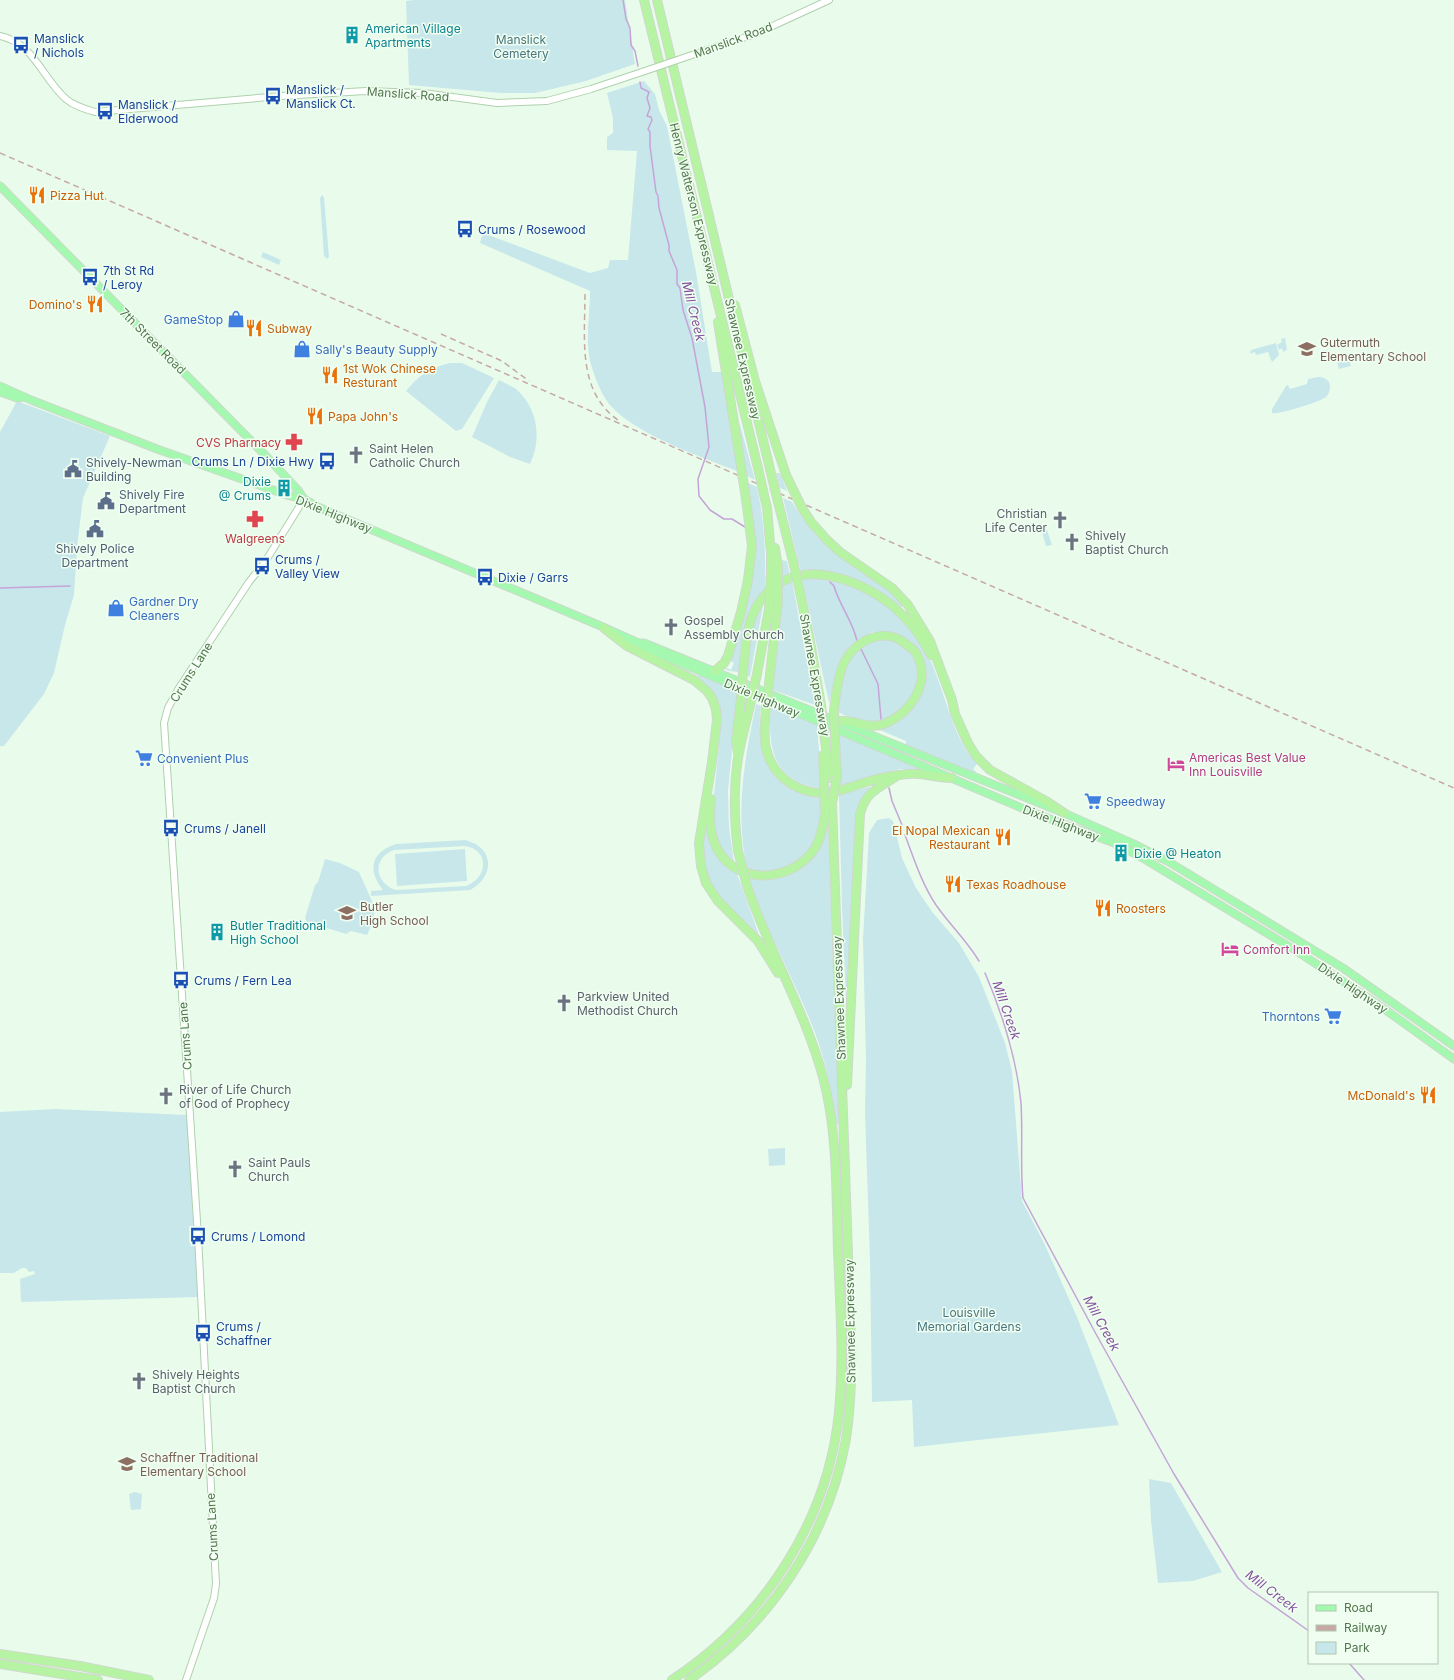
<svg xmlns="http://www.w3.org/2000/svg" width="1454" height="1680" viewBox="0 0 1454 1680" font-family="Inter,sans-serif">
	<rect width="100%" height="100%" fill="#e9fceb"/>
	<path fill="#c8e7ea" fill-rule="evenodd" d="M414,0H625L635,64L586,81L535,93H501L409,85L406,1Z
		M644,81L655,94L659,110L667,126L696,272L712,372H723L739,472C702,457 636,435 610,405C601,395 591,369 589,355C586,335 590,312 590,291L480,243L483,233L590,273L608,268L610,260H628L637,151L607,150V137L613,133V118L607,93Z
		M322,195L324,197L329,257L327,259L324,256L320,198Z
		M263,252L281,260L279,265L261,257Z
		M1285,338L1287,350L1283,352L1282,348L1279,350L1277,345L1282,342L1281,339Z
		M1276,343L1279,355L1272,362L1268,352L1256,355L1255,352L1250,354L1251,350Z
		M1349,359L1351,366L1339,369L1337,362Z
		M450,363H462L494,378L462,429L456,431L406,391C418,376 431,367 450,363Z
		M1318,377C1322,377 1326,378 1329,382C1331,387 1330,393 1326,397C1320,402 1278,415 1272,413V409L1286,386L1288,385L1290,389L1307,384L1308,379Z
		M499,380C505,383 511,386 516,389C538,408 542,439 530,464L510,457L472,437L487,402Z
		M17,401L110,436L83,498L77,547L74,595L65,625L54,673L44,694L4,746H0V432Z
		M739,421L755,480L745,475Z
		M776,473H780L787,491L780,488Z
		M746,482L757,487C764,519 766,553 765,586V592L759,597L740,673C733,670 731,673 723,668L724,667L731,670L734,663L729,660L754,533Z
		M783,498L792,502L803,519L815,534L859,570L883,586L893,595L903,606L900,608L883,595L808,571L801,572Z
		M1047,530L1052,545L1046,546L1042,532Z
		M781,560L787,561L790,575L782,578Z
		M811,577C820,578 829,579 838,581C877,592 911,620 929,657C934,668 938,679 942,691C951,717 958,743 977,764L973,769L979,775L906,745V741L875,728L884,727L901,720L912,710L923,689L914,647L904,637L883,631L872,632L854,643L842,657L839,664L829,703L802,578Z
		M792,580L815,705L773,690L781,616L782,584Z
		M764,600L750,677L746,675L753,622Z
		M882,638C887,639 895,639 899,642C924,658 921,692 901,711C896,716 885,720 879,722C865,726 849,717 838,712C838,693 843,659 859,648C865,643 874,641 882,638Z
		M687,672L698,676L699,674L738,691L728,791L729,827L734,863L725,854L718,844L713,832V804L719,745L718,715L711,694Z
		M756,704L761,706C755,752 770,795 823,798C822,808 822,819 819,829C810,861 780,879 747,870C735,809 744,763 756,704Z
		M771,705L817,725L822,788C773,783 767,747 771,705Z
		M840,733L928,771L900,769L840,786L839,739Z
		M869,787H872L862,800L847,1023L842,909L839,795Z
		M889,818L893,821L902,858L916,888L933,913L959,943L979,977L1005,1043L1012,1071L1022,1201L1045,1245L1077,1317L1119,1425L914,1447L912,1400L872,1402L870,1260L865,1113L866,1059L863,939L869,833L877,820Z
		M705,825L709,838L736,871L759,935L714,892L704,868L703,838Z
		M825,829H828L839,1123L837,1125C833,1094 826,1063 815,1033C795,980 766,931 749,877L771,879L780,877L796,871Z
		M465,840C495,847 495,877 470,890L371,896V891L383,890C367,870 371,852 396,844ZM465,846C490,850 488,878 466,886L396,890C374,883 372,858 394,850Z
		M465,849L467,881L397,886L395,854Z
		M325,859L340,863L359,872L375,908L373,922L367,935L351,931L346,934L307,922L305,918L315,885L318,882Z
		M56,1109L187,1115L198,1297L21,1302L20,1279L35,1274L34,1271L29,1272L26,1268H22L14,1273H0V1112Z
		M785,1148V1165L769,1166L768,1149Z
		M1149,1479L1171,1483L1222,1572L1193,1581L1158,1583L1151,1521Z
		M135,1492L142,1494L141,1509L131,1510L129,1494Z"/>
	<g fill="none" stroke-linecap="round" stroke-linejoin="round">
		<path stroke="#c5a4d7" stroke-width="1.5" d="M623,0L626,19L630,28L631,45L635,51L638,66
			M640,82L641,88L649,92L647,98L650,108L647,116L651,117L652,120L648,129L650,132V146L656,192L658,196L659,208L669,245V251L677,270V284L680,288L683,310L692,338L705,407L709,447L698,479L699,496L710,510L724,519H732L745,527
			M830,582L834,586C839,605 853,621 857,641
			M0,588L70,586
			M860,647L878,684L881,719
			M889,788L892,801L902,825
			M905,835C914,859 922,884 936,905C950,925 967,941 979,961
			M985,973C1002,1012 1017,1061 1021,1103C1023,1135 1020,1166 1023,1198L1096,1334L1174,1474L1238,1578L1248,1588L1309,1631
			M1349,1663L1364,1680"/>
		<g stroke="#afd1ad" stroke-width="8">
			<path id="secondary" d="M0,36C34,43 42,78 66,99C74,106 85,109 95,112L281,96L366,91L423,93L497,103L547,101L591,89L642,72
				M689,56L755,34L829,0
				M186,1680L214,1598L216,1584L198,1236L164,723L168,708L179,688L249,582L265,562L304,499"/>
		</g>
		<g stroke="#cfd9cd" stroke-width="9">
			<path id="primary" d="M0,186L265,455L298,490L304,499
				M0,386L31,400L157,449L287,495L304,499L318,507L596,624L639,643L643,647L1024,809L1114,843L1141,857L1298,952L1376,1003L1454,1059
				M0,392L17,398L25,397
				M639,643H644L1064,813L1134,844L1169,862L1343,968L1454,1046"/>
		</g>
		<g stroke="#cfd9cd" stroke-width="10">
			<path id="motorway" d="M644,0L758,468
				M657,0L769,465
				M735,305L755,381L786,475
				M718,322L740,460
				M778,502L793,561
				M767,508L771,554V572
				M802,508L811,522L827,540L840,552L892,588L908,605L930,641L952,700L955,714L968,743L976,756L990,770L1046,801L1064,813
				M775,548L778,567
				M800,592L810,641L821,705
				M604,628L627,646L694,680L707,691L712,698L716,709L717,720L712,762L699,843L701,866L706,883L718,901L758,941L778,973
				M715,671L724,663L728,656L741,612L748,580L752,546L746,499
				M743,673C746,649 745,621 761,600C794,555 858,577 894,607C909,620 922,637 931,655
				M757,674L769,609
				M769,684L778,601
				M766,708C765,722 763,735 766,748C773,779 802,797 833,792C853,788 872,778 892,776C901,775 910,773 919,774C931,775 941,778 952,778
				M834,710C836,695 837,680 843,665C854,640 885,625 907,645C910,647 914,650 916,653C932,682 911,713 884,724C868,730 854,719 839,721
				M824,733L830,778
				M835,737L837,777
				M738,753L736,741L741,698
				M823,755L824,778
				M711,799C709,818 709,838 721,855C744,886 795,880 815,848C821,838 823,826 825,814
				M738,851C734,819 733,790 738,758C741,739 747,720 751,701
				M847,1085L860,814C866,790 880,788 898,775
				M0,1654L80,1666L149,1680
				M0,1664L98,1680
				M672,1680C763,1620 828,1522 839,1412C844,1358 840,1304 838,1250C836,1193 838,1133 823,1077C805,1011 769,951 747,886
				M689,1680C770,1624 829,1536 846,1439C851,1405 852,1372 851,1339L832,803"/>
		</g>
		<use href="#secondary" stroke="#fff" stroke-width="6"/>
		<use href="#primary" stroke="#a5f8af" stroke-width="7"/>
		<use href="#motorway" stroke="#b6f4a3" stroke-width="8"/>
		<path stroke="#c6a8a7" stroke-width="1.5" stroke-dasharray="6 4" stroke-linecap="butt" d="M0,153L1454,788
			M585,294C585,339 577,391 618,420
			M441,334L502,361L529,381"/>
		<g stroke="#afd1ad" stroke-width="8" stroke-linecap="butt">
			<path id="secondary-bridge" d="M642,72L689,56"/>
		</g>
		<g stroke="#cfd9cd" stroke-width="10" stroke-linecap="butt">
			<path id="motorway-bridge" d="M740,460L746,499
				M769,465L778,502
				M758,468L767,508
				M786,475L802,508
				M793,561L800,592
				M778,567V601
				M769,609L771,572
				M741,698L743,673
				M751,701L757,674
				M821,705L824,733
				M766,708L769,684
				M834,710L835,737
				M824,778L825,814
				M832,803L837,777
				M738,851L747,886"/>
		</g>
		<use href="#secondary-bridge" stroke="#fff" stroke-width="6"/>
		<use href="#motorway-bridge" stroke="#b6f4a3" stroke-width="8"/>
	</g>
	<defs>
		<g id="building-bare" transform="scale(1.38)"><path d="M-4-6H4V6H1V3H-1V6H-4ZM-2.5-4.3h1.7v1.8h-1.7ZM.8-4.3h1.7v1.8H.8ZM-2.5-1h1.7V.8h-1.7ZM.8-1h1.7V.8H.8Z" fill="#0f9aa8" stroke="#f0fef1" stroke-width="2.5" paint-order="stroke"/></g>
		<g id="bus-bare" transform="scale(1.38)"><path d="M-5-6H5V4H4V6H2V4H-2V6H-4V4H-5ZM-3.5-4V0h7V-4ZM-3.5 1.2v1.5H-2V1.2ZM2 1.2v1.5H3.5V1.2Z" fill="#1a4fb4" stroke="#f0fef1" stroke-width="2.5" paint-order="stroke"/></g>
		<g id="restaurant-bare" transform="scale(1.38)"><path d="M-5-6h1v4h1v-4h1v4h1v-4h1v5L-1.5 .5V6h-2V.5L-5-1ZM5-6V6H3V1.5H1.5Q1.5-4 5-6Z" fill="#e8710a" stroke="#f0fef1" stroke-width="2.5" paint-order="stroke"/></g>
		<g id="shop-bare" transform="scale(1.38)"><path d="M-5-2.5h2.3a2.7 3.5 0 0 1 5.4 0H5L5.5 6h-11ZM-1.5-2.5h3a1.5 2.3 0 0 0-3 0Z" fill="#3f7fe0" stroke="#f0fef1" stroke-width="2.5" paint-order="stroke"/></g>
		<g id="school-bare" transform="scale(1.38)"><path d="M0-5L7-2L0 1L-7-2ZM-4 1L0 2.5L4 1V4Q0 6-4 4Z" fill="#8d6e63" stroke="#f0fef1" stroke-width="2.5" paint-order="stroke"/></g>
		<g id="pharmacy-bare" transform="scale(1.38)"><path d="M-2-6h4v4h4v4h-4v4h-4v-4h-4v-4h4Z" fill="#e0444e" stroke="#f0fef1" stroke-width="2.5" paint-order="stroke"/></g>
		<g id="church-bare" transform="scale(1.38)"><path d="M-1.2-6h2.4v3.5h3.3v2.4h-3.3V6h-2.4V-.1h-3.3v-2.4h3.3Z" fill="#6b7280" stroke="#f0fef1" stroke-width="2.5" paint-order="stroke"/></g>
		<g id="civic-bare" transform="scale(1.38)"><path d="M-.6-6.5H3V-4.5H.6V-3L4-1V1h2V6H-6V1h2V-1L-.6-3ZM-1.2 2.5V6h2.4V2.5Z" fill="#5c6f8a" stroke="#f0fef1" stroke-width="2.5" paint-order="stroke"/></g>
		<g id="supermarket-bare" transform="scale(1.38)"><path d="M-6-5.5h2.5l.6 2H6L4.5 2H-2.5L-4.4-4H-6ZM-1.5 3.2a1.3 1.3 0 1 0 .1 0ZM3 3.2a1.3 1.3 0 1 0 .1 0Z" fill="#3f7fe0" stroke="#f0fef1" stroke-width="2.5" paint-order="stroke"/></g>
		<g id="hotel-bare" transform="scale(1.38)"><path d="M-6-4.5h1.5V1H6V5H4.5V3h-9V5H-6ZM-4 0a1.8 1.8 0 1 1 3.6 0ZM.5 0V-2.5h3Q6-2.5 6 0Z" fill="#d1479c" stroke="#f0fef1" stroke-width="2.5" paint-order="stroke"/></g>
	</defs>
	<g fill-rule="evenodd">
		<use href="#building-bare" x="352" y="35"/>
		<use href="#bus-bare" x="21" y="45"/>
		<use href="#bus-bare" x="273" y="96"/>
		<use href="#bus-bare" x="105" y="111"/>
		<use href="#restaurant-bare" x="37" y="195"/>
		<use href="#bus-bare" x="465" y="229"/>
		<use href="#bus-bare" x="90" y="277"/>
		<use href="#restaurant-bare" x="95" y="304"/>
		<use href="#shop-bare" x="236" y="319"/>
		<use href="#restaurant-bare" x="254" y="328"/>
		<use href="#shop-bare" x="302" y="349"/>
		<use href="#school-bare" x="1307" y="349"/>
		<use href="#restaurant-bare" x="330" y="375"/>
		<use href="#restaurant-bare" x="315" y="416"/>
		<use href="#pharmacy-bare" x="294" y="442"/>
		<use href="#church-bare" x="356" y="455"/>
		<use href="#bus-bare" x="327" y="461"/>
		<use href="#civic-bare" x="73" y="469"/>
		<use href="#building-bare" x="284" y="488"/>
		<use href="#civic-bare" x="106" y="501"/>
		<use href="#pharmacy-bare" x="255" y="519"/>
		<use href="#church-bare" x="1060" y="520"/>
		<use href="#civic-bare" x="95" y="529"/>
		<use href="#church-bare" x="1072" y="542"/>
		<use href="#bus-bare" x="262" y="566"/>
		<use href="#bus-bare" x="485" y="577"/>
		<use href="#shop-bare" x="116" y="608"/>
		<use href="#church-bare" x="671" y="627"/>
		<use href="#supermarket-bare" x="144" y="758"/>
		<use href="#hotel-bare" x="1176" y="764"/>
		<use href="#supermarket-bare" x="1093" y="801"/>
		<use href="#bus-bare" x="171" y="828"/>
		<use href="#restaurant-bare" x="1003" y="837"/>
		<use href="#building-bare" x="1121" y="853"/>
		<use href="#restaurant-bare" x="953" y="884"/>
		<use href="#restaurant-bare" x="1103" y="908"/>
		<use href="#school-bare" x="347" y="913"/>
		<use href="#building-bare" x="217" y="932"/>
		<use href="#hotel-bare" x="1230" y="949"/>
		<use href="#bus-bare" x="181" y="980"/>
		<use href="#church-bare" x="564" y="1003"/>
		<use href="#supermarket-bare" x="1333" y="1016"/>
		<use href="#restaurant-bare" x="1428" y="1095"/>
		<use href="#church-bare" x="166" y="1096"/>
		<use href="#church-bare" x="235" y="1169"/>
		<use href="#bus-bare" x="198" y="1236"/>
		<use href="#bus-bare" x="203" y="1333"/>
		<use href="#church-bare" x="139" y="1381"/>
		<use href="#school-bare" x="127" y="1464"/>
	</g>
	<g text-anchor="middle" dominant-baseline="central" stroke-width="3" stroke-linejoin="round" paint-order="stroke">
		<g font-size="12" fill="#0d838f" stroke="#f0fef1" text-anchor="start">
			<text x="365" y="28">American Village<tspan x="365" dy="14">Apartments</tspan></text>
			<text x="271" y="481" text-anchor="end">Dixie<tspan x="271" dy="14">@ Crums</tspan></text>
			<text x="1134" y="853">Dixie @ Heaton</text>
			<text x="230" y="925">Butler Traditional<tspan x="230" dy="14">High School</tspan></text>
		</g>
		<g font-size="12" fill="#164399" stroke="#f0fef1" text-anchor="start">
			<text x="34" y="38">Manslick<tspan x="34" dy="14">/ Nichols</tspan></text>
			<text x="286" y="89">Manslick /<tspan x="286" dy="14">Manslick Ct.</tspan></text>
			<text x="118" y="104">Manslick /<tspan x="118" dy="14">Elderwood</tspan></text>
			<text x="478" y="229">Crums / Rosewood</text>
			<text x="103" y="270">7th St Rd<tspan x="103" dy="14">/ Leroy</tspan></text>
			<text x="314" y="461" text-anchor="end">Crums Ln / Dixie Hwy</text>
			<text x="275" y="559">Crums /<tspan x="275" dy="14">Valley View</tspan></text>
			<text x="498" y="577">Dixie / Garrs</text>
			<text x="184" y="828">Crums / Janell</text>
			<text x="194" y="980">Crums / Fern Lea</text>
			<text x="211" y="1236">Crums / Lomond</text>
			<text x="216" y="1326">Crums /<tspan x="216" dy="14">Schaffner</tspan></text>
		</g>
		<g font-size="12" fill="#487681" stroke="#f0fef1">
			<text x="521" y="39">Manslick<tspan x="521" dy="14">Cemetery</tspan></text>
			<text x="969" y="1312">Louisville<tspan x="969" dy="14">Memorial Gardens</tspan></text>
		</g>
		<g font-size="12" fill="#53764d" stroke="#f0fef1">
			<text transform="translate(733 40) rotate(-20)">Manslick Road</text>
			<text transform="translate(408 94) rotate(4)">Manslick Road</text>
			<text transform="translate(694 204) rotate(76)">Henry Watterson Expressway</text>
			<text transform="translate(153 341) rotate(45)">7th Street Road</text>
			<text transform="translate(743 359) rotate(77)">Shawnee Expressway</text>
			<text transform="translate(334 514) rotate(22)">Dixie Highway</text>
			<text transform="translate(191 672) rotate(-58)">Crums Lane</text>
			<text transform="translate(815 675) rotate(80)">Shawnee Expressway</text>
			<text transform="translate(762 698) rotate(23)">Dixie Highway</text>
			<text transform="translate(1061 823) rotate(21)">Dixie Highway</text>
			<text transform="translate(1353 988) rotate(34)">Dixie Highway</text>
			<text transform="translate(839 998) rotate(-92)">Shawnee Expressway</text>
			<text transform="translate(185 1036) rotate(-94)">Crums Lane</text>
			<text transform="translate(850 1321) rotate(-91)">Shawnee Expressway</text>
			<text transform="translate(212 1527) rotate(-93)">Crums Lane</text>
		</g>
		<g font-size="12" fill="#c56008" stroke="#f0fef1" text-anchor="start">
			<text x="50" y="195">Pizza Hut</text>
			<text x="82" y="304" text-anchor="end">Domino's</text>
			<text x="267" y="328">Subway</text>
			<text x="343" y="368">1st Wok Chinese<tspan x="343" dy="14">Resturant</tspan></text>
			<text x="328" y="416">Papa John's</text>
			<text x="990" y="830" text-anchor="end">El Nopal Mexican<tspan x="990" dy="14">Restaurant</tspan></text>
			<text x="966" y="884">Texas Roadhouse</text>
			<text x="1116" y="908">Roosters</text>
			<text x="1415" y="1095" text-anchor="end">McDonald's</text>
		</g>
		<g font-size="12" fill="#366cbe" stroke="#f0fef1" text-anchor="start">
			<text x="223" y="319" text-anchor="end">GameStop</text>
			<text x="315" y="349">Sally's Beauty Supply</text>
			<text x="129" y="601">Gardner Dry<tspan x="129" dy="14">Cleaners</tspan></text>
			<text x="157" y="758">Convenient Plus</text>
			<text x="1106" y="801">Speedway</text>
			<text x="1320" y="1016" text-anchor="end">Thorntons</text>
		</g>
		<g font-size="12" fill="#785e54" stroke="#f0fef1" text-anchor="start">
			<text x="1320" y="342">Gutermuth<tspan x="1320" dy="14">Elementary School</tspan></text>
			<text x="360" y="906">Butler<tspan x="360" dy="14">High School</tspan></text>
			<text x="140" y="1457">Schaffner Traditional<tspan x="140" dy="14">Elementary School</tspan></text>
		</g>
		<g font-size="12" fill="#be3a42" stroke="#f0fef1" text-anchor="end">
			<text x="281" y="442">CVS Pharmacy</text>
			<text x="255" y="538" text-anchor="middle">Walgreens</text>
		</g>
		<g font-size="12" fill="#5b616d" stroke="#f0fef1" text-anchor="start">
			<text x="369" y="448">Saint Helen<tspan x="369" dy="14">Catholic Church</tspan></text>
			<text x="1047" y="513" text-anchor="end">Christian<tspan x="1047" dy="14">Life Center</tspan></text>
			<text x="1085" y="535">Shively<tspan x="1085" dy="14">Baptist Church</tspan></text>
			<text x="684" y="620">Gospel<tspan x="684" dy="14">Assembly Church</tspan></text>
			<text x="577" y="996">Parkview United<tspan x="577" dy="14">Methodist Church</tspan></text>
			<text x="179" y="1089">River of Life Church<tspan x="179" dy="14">of God of Prophecy</tspan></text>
			<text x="248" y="1162">Saint Pauls<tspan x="248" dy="14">Church</tspan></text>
			<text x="152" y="1374">Shively Heights<tspan x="152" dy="14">Baptist Church</tspan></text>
		</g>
		<g font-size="12" fill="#4e5e75" stroke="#f0fef1" text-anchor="start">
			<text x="86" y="462">Shively-Newman<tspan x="86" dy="14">Building</tspan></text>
			<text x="119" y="494">Shively Fire<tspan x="119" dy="14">Department</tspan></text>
			<text x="95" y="548" text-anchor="middle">Shively Police<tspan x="95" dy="14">Department</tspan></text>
		</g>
		<g font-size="12" fill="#b23c85" stroke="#f0fef1" text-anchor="start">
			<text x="1189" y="757">Americas Best Value<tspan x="1189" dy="14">Inn Louisville</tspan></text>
			<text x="1243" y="949">Comfort Inn</text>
		</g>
		<g font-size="13" font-style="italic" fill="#84519e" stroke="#f0fef1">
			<text transform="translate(694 311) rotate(76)">Mill Creek</text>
			<text transform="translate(1007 1010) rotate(71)">Mill Creek</text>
			<text transform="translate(1102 1323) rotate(61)">Mill Creek</text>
			<text transform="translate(1272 1591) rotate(37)">Mill Creek</text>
		</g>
	</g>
	<rect x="1308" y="1592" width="130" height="72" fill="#f0fef1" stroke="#b1c8af"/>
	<rect x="1316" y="1605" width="20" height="6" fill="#a5f8af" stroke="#b1c8af"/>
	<text x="1344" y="1612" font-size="12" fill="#53764d">Road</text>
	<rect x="1316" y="1625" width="20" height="6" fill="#c6a8a7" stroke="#b1c8af"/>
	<text x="1344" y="1632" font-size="12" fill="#53764d">Railway</text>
	<rect x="1316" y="1642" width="20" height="12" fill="#c8e7ea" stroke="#b1c8af"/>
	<text x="1344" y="1652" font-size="12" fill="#53764d">Park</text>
</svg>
